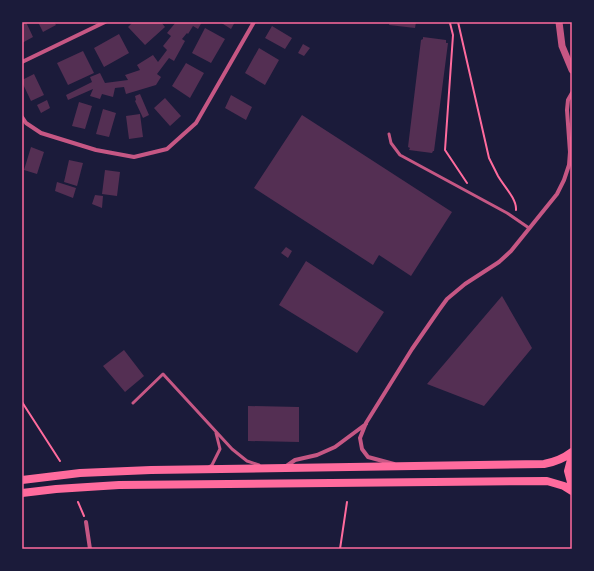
<svg xmlns="http://www.w3.org/2000/svg" width="594" height="571" viewBox="0 0 594 571" font-family="Ubuntu,sans-serif">
	<rect width="100%" height="100%" fill="#1b1b3a"/>
	<path fill="#542f53" d="M22,22H26L33,37L22,43Z
		M38,22H54L56,25L43,32Z
		M133,22H161L165,27L145,45L128,27Z
		M176,22H202L198,29L193,26L188,34L187,33L182,39L185,41L174,61L169,58L157,74L161,77L156,85L126,94L124,87L115,88L113,97L102,94L100,99L90,96L93,89L68,100L66,95L92,82L90,77L100,73L105,83L128,80L125,75L140,70L137,65L153,55L158,62L167,50L163,46L171,36L167,33Z
		M220,22H235L231,29Z
		M390,22H416L415,28L389,25Z
		M272,26L292,38L285,49L265,38Z
		M205,28L225,39L211,63L192,53Z
		M119,34L129,53L104,67L94,48Z
		M423,37L446,40V43H448L434,151H433L432,153L409,150L410,148L408,147L421,40L423,39Z
		M303,44L310,48L304,56L298,53Z
		M259,48L279,60L265,85L245,73Z
		M83,51L94,73L68,85L57,63Z
		M186,63L204,73L190,98L172,86Z
		M34,74L44,95L31,101L22,82V80Z
		M140,94L149,115L143,118L135,101L136,100L135,96Z
		M231,95L252,107L246,120L225,108Z
		M165,98L181,116L170,126L154,108Z
		M47,100L50,108L41,113L37,105Z
		M79,102L92,106L85,129L72,126Z
		M103,109L116,113L109,137L96,134Z
		M140,114L143,137L129,139L126,116Z
		M302,115L452,212L411,276L379,255L373,265L254,188Z
		M31,147L44,152L37,174L24,170Z
		M69,160L83,163L77,186L64,182Z
		M105,170L120,172L117,196L102,194Z
		M57,182L76,188L73,198L55,191Z
		M95,195L103,196L102,208L92,204Z
		M286,247L292,251L288,258L281,253Z
		M306,261L384,312L357,353L279,305Z
		M502,296L532,348L484,406L427,384Z
		M124,350L144,376L125,392L103,366Z
		M248,406L299,407V442L248,441Z"/>
	<g fill="none" stroke-linecap="round" stroke-linejoin="round">
		<path stroke="#ff6b9d" stroke-width="2" d="M449,22L450,23L453,35L445,150L467,183
			M458,22L489,158C492,164 495,170 498,176C503,185 517,199 516,210
			M22,402L60,461
			M78,502L84,516
			M340,549L347,502"/>
		<path stroke="#c65784" stroke-width="3" d="M389,134L391,143L400,155L507,213L529,228
			M133,403L163,374L232,449L247,461L259,465
			M209,467L212,465L220,449L216,433"/>
		<path stroke="#c65784" stroke-width="4" d="M22,62L105,22
			M22,117L26,123L41,133L96,150L134,157L167,149L196,123L254,22
			M394,464L368,457L362,449L360,438L366,423L412,349L439,310L447,299L465,284L499,262L511,251L557,194L564,180L569,165L570,152L567,110L568,100L572,93
			M285,467L295,460L317,455L335,447L366,424
			M86,522L90,549"/>
		<path stroke="#c65784" stroke-width="7" d="M559,22L562,46L572,70"/>
		<path stroke="#ff6b9d" stroke-width="8" d="M572,456L568,471L572,486
			M22,480L80,473L151,470L544,464C555,462 563,459 572,452
			M22,493L56,489L119,485L547,481L564,486L572,491"/>
	</g>
	<rect width="594" height="571" fill="none" stroke="#1b1b3a" stroke-width="46"/>
	<rect x="23" y="23" width="548" height="525" fill="none" stroke="#ff6b9d" stroke-width="1.5"/>
</svg>
